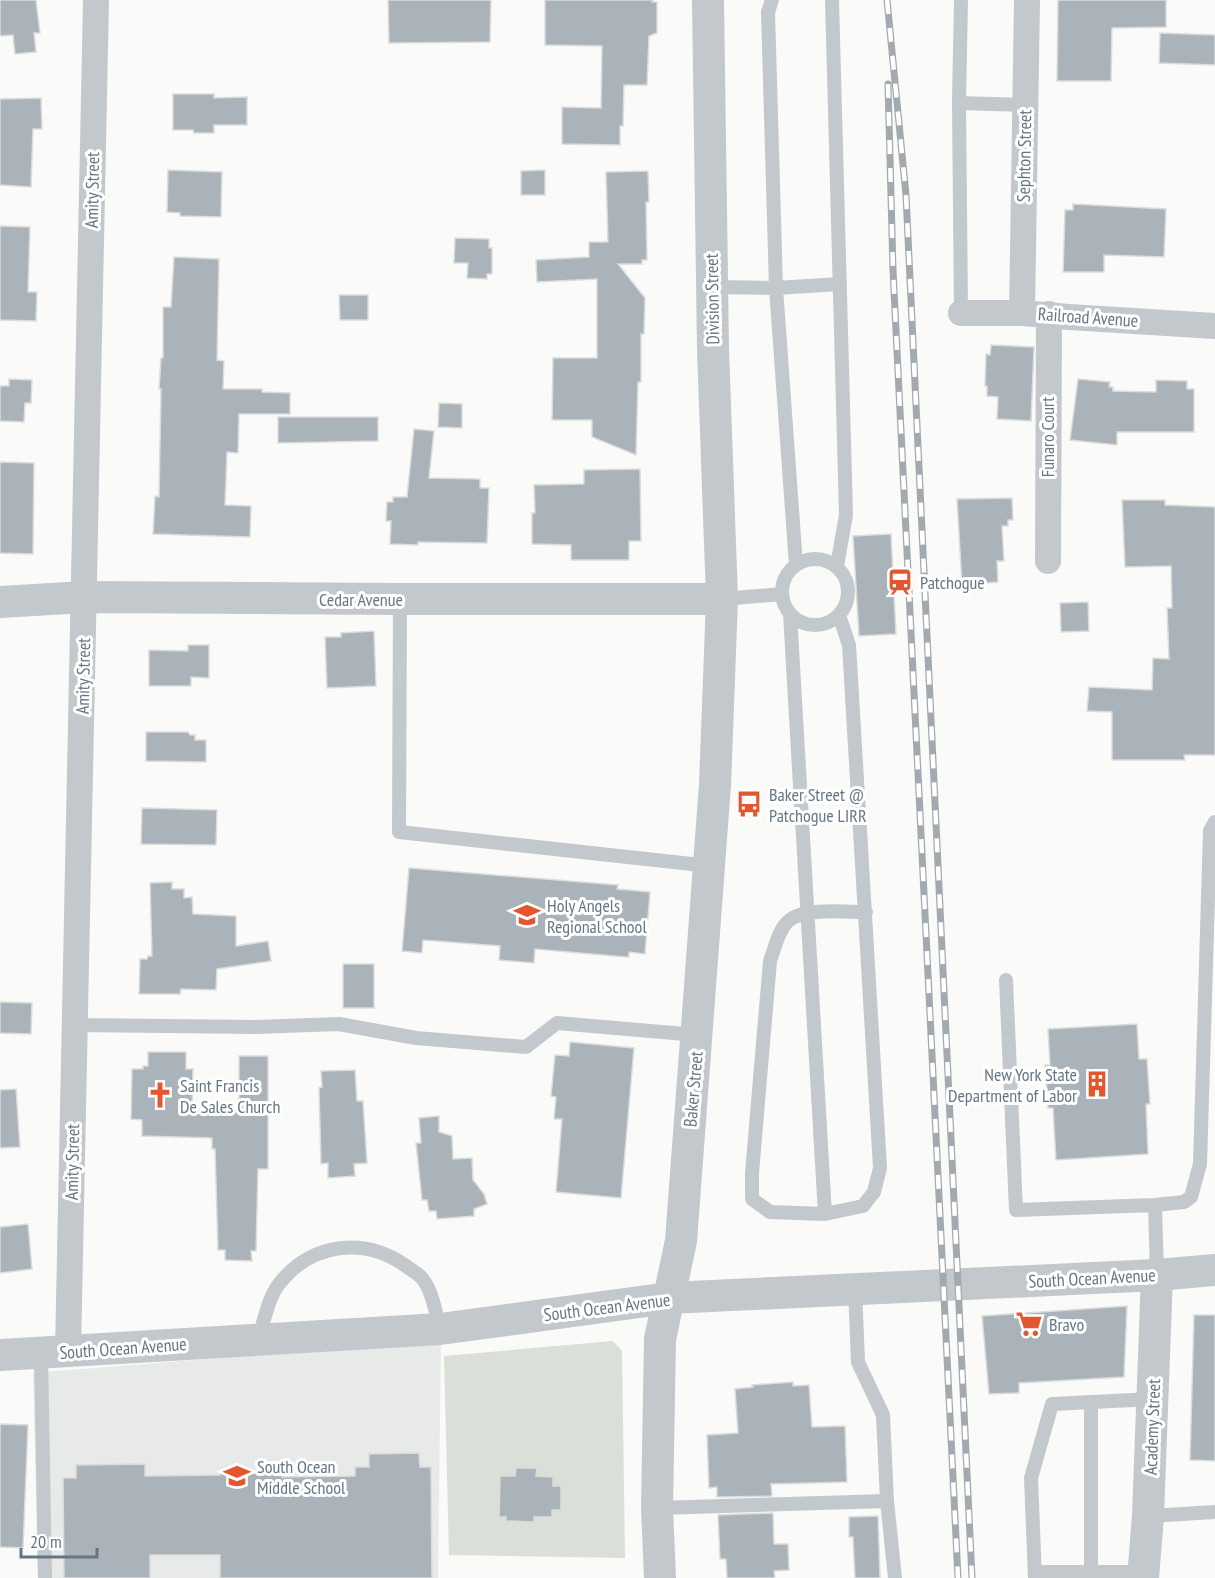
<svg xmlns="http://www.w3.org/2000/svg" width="1215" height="1578" viewBox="0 0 1215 1578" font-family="'PT Sans Narrow',sans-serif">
	<rect width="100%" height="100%" fill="#fafaf8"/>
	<path fill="#e8e9e9" d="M441,1340L438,1578H38L33,1373Z"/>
	<path fill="#dadfd7" d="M613,1341L622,1351L625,1558L449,1555L444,1356Z"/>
	<path fill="#aab3b9" stroke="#dcdcda" stroke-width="1.5" d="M0,0H36L40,33H34L36,52L15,54L13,35L0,36Z
		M388,0H491L490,42L389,43Z
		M545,0H653L652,2H657V33L649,36L647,85H624L623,126H620V145L562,144V107L601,108L602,46L545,45Z
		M1058,0H1166V27L1112,28L1111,81H1057Z
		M1160,33L1215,35V65L1159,63Z
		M173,94H214V98L247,97V125H214V133H194L193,130H173Z
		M41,98L42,129H33L31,187L0,185V99Z
		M168,170L222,172L221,217L180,216V213L167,212Z
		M545,170V195H521V171Z
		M648,171L649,202H646L647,260H642V264H618L645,298L644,334H641V382H638L636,455L592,437V420H552L553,358H597V279L537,282L536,260L589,257V242H608L606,172Z
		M1073,204L1166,209L1164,257L1104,255V272H1063L1065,210H1073Z
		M0,226L30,227L28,292H37L36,321L0,320Z
		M455,238L489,239V248H492V274H487V279L467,278L468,263H454Z
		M174,257L219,259L217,360L224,361L223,389H262V392L290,393V414H239L238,453L227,452L225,505L251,506L250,537L153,534L155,496L159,497L161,389H159L161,358H163V307H171Z
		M339,295H368V320H340Z
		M991,345L1034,347L1031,421L997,419L998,397L987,396V386H985L986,354L990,355Z
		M9,379L32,380L31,403H25L24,422L0,421V386H9Z
		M1078,379L1110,382L1109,387H1113V391L1156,392V380L1187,381V389H1194V432H1117V445L1070,440Z
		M439,403L462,404V428L438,427Z
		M278,417H378V441L278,443Z
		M414,429L434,431L429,478L480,479V488H489L487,543L418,542V545L390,544L391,521H386L387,502H393V497H407Z
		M0,462L34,463L33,554L0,553Z
		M640,469L641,541H629V560H571V545L532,544V513H535L534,485L584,484V470Z
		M1012,498L1013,520H1008V526H1002L1004,561H997L998,582L962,585L957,499Z
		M1122,500H1165V505L1215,507V755H1184L1185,760H1112V712L1087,711L1089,687L1152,690L1153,658L1169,659L1167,608H1172L1171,566L1125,567Z
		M891,534L896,634L859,636L853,536Z
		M1088,602L1089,631L1061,632L1060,603Z
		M374,631L376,686L327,688L325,637H341V633Z
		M188,645H209V678L191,677V686H149V650L188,651Z
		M146,732H188L190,735H195V740H206V762L146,761Z
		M142,808L217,810L216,845L141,844Z
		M409,868L618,885L617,889L650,892L645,954L629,952V957H626L535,949L534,963L499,960L500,946L423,940L422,953L402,951Z
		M172,882V889H184V898L192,897L193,914L236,916V946L268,941L271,961L217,969L216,990L181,989L180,994H139L140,959H147L148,956H152L150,883Z
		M343,964H374V1008H343Z
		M0,1002L32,1003L31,1034L0,1033Z
		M1137,1024L1139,1059H1147L1150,1104H1146L1148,1154L1056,1160L1053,1108H1048L1045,1065H1050L1048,1029Z
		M570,1042L634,1048L621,1198L556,1192L562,1119H554L556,1097L551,1096L555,1055L569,1056Z
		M148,1052H186V1069H193L192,1109H239V1056H268V1169H258L256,1251H251L252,1261L225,1260V1250H218L215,1149H212V1138L142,1136V1120L131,1119L132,1069H143V1066H148Z
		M355,1070L357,1101H363L367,1163L354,1164L355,1176L328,1178V1163L321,1164L319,1088L322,1087L321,1071Z
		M16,1089L20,1147L0,1148V1090Z
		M439,1116V1132L452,1136L453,1159L472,1158L473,1180L484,1194L487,1204L474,1209V1216L437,1219L436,1211H429L427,1200H422L416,1143H421L419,1118Z
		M28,1224L32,1269L0,1273V1227Z
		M1127,1306L1124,1377L1019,1383V1393L989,1394L982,1316Z
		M1194,1315H1215V1461L1190,1460Z
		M793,1382V1386L809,1385L812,1427L845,1426L847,1482L771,1484L772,1496L717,1497V1487L709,1488L707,1435L738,1433L735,1389L753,1387L752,1385Z
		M0,1424L28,1425L23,1548L0,1547Z
		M419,1453L420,1467H431L432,1578H220V1555H150V1578H64L63,1478H76V1465L145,1464V1476L220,1475V1472L282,1471V1477L355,1476V1467H369V1454Z
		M516,1468H537L536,1476L553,1477V1486H561V1510H552V1517H534V1522L506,1521V1517H499L500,1476H515Z
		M773,1513L774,1544H788L789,1570L774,1571L775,1578H727L726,1559H720L718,1515Z
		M878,1516L880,1578H855L853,1537H849V1517Z"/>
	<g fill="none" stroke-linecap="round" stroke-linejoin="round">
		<path stroke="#c3c8cc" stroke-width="14" d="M772,0L768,12L776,288L796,565
			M832,0L846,515L837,566
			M959,103L1024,105
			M712,287L776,288L840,284
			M961,313L959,103L961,0
			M782 592a33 33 0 1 1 66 0a33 33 0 1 1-66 0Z
			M400,599L399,832L710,866
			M722,599L782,594
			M790,614L825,1214L863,1206L874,1192L880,1168L849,645L839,615
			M1006,980L1016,1210L1155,1205
			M75,1025L256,1027L339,1024L416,1038L526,1047L557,1023L697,1035
			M825,1214L770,1212L752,1199V1173L770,961C775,948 779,927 791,919C807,908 846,912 866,912
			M1157,1275L1155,1205L1184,1202L1191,1197L1200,1164L1210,831L1215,822
			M855,1288L858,1362L883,1415L887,1501L895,1578
			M258,1340C264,1322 268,1298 279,1284C311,1243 364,1236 406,1266C411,1270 417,1273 421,1277C433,1291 435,1311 440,1329
			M41,1353L45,1578
			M657,1508L887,1501
			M1148,1516L1215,1512
			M1035,1572H1143
			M1035,1578L1031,1478L1052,1404L1153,1399
			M1091,1578V1402"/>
		<path stroke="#c3c8cc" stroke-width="26" d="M961,313H1022L1069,317L1215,326
			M1022,313L1027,0
			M1048,561L1049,314
			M68,1351L96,0"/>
		<path stroke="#c3c8cc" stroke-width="32" d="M0,602L85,597L400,599H722
			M0,1355L440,1329L669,1298L1157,1275L1215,1270
			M660,1578L657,1508L660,1339L681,1241L715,785L722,599L713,349L708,0
			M1143,1578L1148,1516L1157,1275"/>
		<g stroke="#a2aab0" stroke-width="7">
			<path id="rail" d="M887,0L906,195L972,1578
				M888,84L893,270L958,1578"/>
		</g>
		<use href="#rail" stroke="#fff" stroke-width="4.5" stroke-dasharray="14" stroke-linecap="butt"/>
	</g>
	<defs>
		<g id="station-bare" transform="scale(2.07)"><path d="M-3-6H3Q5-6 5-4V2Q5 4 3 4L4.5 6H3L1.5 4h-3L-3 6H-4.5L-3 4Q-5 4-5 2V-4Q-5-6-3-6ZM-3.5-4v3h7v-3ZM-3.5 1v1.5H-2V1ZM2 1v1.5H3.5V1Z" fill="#e4572e" stroke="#fff" stroke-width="2.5" paint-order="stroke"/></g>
		<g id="bus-bare" transform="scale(2.07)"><path d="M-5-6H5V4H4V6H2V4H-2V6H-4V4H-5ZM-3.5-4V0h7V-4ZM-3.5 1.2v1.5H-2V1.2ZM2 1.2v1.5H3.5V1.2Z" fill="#e4572e" stroke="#fff" stroke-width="2.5" paint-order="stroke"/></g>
		<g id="school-bare" transform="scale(2.07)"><path d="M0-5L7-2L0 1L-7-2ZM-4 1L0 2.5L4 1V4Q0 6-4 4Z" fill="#e4572e" stroke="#fff" stroke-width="2.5" paint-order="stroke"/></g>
		<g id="building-bare" transform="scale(2.07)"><path d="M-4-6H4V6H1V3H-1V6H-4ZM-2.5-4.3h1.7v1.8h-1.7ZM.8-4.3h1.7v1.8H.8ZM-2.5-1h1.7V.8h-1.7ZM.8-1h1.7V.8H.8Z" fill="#e4572e" stroke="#fff" stroke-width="2.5" paint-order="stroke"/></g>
		<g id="church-bare" transform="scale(2.07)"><path d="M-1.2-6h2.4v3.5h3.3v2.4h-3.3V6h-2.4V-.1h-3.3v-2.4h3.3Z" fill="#e4572e" stroke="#fff" stroke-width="2.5" paint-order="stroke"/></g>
		<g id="supermarket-bare" transform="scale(2.07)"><path d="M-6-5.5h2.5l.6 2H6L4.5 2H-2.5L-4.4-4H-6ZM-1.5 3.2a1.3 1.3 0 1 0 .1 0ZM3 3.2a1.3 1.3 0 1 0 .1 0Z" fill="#e4572e" stroke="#fff" stroke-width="2.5" paint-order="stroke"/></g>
	</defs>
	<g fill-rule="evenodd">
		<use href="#station-bare" x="900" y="582"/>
		<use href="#bus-bare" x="749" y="804"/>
		<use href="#school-bare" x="527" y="915"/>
		<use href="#building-bare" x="1097" y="1084"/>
		<use href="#church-bare" x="160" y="1095"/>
		<use href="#supermarket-bare" x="1029" y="1324"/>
		<use href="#school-bare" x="237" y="1476"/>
	</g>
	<g text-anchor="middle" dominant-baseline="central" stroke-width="6" stroke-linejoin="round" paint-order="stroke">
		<g font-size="18" fill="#657683" stroke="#fff">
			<text transform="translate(1024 156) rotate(-89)">Sephton Street</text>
			<text transform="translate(92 190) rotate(-89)">Amity Street</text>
			<text transform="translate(712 299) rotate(-91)">Division Street</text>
			<text transform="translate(1088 317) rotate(4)">Railroad Avenue</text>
			<text transform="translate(1047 437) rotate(-90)">Funaro Court</text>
			<text x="361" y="599">Cedar Avenue</text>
			<text transform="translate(83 676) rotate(-89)">Amity Street</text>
			<text transform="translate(693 1089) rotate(-85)">Baker Street</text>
			<text transform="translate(72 1162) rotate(-89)">Amity Street</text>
			<text transform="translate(1092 1278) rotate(-3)">South Ocean Avenue</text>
			<text transform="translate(607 1307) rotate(-7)">South Ocean Avenue</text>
			<text transform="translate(123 1348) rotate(-4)">South Ocean Avenue</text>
			<text transform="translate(1152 1427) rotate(-88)">Academy Street</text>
		</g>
		<g font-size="18" fill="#657683" stroke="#fff" text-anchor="start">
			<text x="920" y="582">Patchogue</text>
			<text x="769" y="794">Baker Street @<tspan x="769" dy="21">Patchogue LIRR</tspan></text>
			<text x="547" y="905">Holy Angels<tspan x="547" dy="21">Regional School</tspan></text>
			<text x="1077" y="1074" text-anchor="end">New York State<tspan x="1077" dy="21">Department of Labor</tspan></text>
			<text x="180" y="1085">Saint Francis<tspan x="180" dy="21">De Sales Church</tspan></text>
			<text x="1049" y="1324">Bravo</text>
			<text x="257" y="1466">South Ocean<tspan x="257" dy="21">Middle School</tspan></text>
		</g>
	</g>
	<path d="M21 1548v9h76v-9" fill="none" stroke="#657683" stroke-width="3"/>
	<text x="30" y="1548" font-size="18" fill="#657683" stroke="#ffffff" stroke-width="4.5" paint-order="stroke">20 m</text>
</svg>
